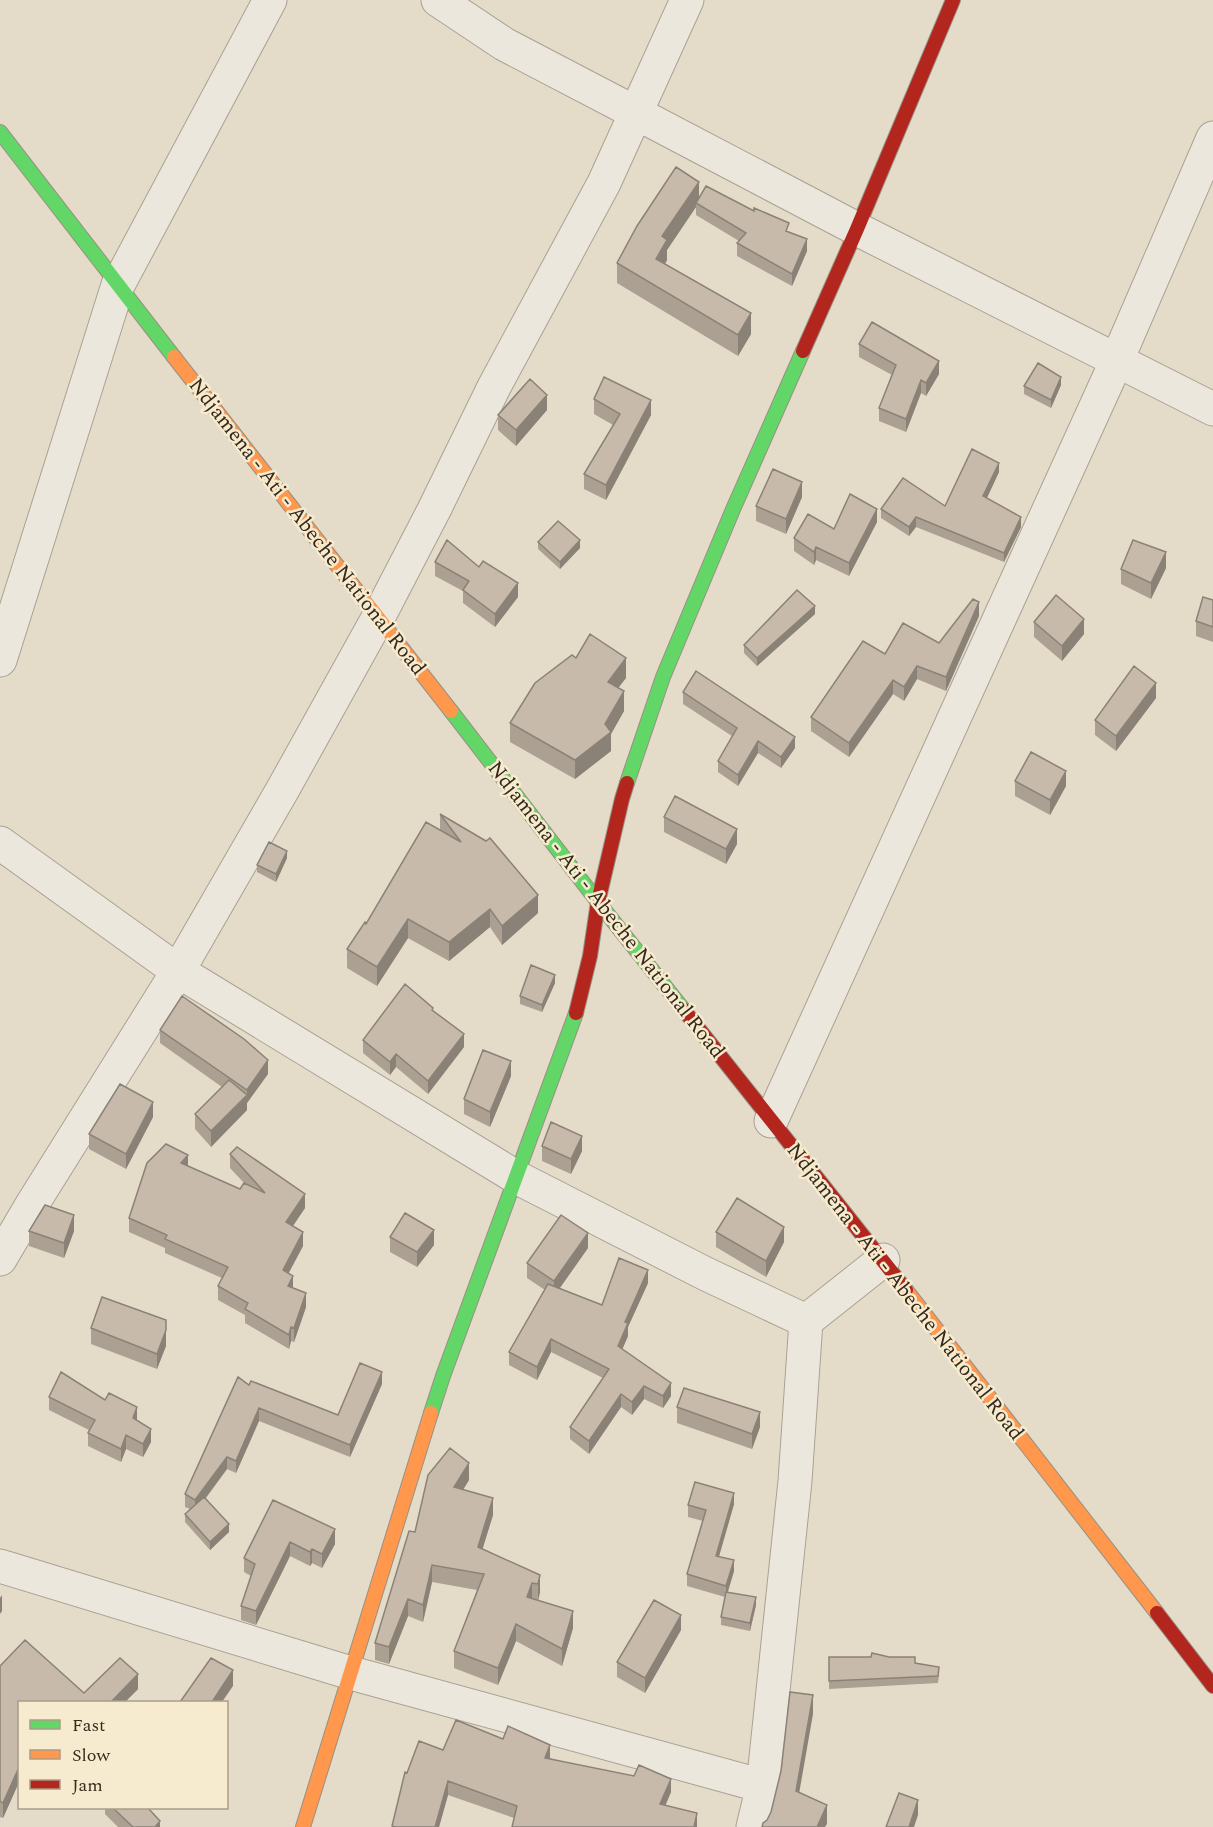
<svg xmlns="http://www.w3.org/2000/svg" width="1213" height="1827" viewBox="0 0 1213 1827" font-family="Spectral,serif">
	<rect width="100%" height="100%" fill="#e4dcc9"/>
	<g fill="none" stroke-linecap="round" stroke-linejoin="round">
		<g stroke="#a9a193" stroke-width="35">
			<path id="street" d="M438,0L504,44L636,113L857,229L1213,409
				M0,660L118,285L270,0
				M0,843L178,971L516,1177L706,1274L806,1321L883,1260
				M771,1121L1117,360L1213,138
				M0,1259L33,1203L178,971L283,789L378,618L434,510L494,387L604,183L687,0
				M0,1566L351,1673L763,1786
				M753,1827L763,1786L795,1481L806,1321"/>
		</g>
		<g stroke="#989083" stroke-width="16">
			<path id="fast" d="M0,132L174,357
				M451,711L598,902L683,1009
				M627,783L663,677L734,507L803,351
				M431,1413L443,1376L576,1013"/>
		</g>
		<g stroke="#989083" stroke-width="16">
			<path id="slow" d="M174,357L451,711
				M906,1290L1157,1613
				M303,1827L431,1413"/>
		</g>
		<g stroke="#989083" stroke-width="16">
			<path id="jam" d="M803,351L857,229L953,0
				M683,1009L906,1290
				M576,1013L590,956L598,902L622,799L627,783
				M1157,1613L1213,1686"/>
		</g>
		<use href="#street" stroke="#ece7dc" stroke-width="33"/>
		<use href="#fast" stroke="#63d668" stroke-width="14"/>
		<use href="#slow" stroke="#ff974d" stroke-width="14"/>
		<use href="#jam" stroke="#b3261e" stroke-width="14"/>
	</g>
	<path fill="#aba092" d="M699,197L789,232L807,251L792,286L737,256V243L739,241L696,215V207L667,250V260L665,264L751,334L738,356L617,283V263Z
		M859,344L939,374L926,396L921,393L906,432L879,421V408L892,375L859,357Z
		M1061,385L1051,408L1024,394V386Z
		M594,399L651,415L606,500L584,489V474L613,425L594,414Z
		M547,410L516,446L498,430V415Z
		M999,472L987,498L1021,527L1004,562L916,527L909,536L881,518V509L945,506Z
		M802,497L786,534L756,521V506Z
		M877,522L849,576L816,560L814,565L794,551V538Z
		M538,542L580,548L560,569L538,549Z
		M435,562L518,597L495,627L463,603V591L435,576Z
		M1166,568L1151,599L1121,584V569Z
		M1213,600V642L1196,636V621Z
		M815,614L757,666L744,653V645Z
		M979,616L946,691L917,679L904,701L893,694L849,757L811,731V717L885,654L939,643Z
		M1034,622L1084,634L1062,661L1034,637Z
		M576,658L626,678L618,688L624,711L611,734V751L575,779L510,742V723Z
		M683,692L795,748L781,768L758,753L738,786L718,772V761L732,736L683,704Z
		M1156,698L1116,751L1095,735V720Z
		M1015,781L1066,786L1050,815L1015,796Z
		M440,814L538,913L502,945L490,927L449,961L408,938L377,986L347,968V949L440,831Z
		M664,817L737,844L726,864L664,832Z
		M287,858L276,882L257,872V865Z
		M555,983L542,1012L520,1004V996Z
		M433,1011L464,1047L428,1094L396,1067L390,1075L363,1053V1040Z
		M160,1030L268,1074L247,1103V1110L211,1147L195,1129V1114L222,1087L160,1043Z
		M511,1076L490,1127L464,1114V1099Z
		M153,1117L126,1169L89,1149V1134Z
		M542,1146L582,1151L571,1174L542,1161Z
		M230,1154L305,1208L293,1226L303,1246L289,1273L293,1288L306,1307L294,1342L291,1341L289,1349L245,1323V1315L218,1300V1286L222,1278L165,1253V1248L129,1232V1218L188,1166L240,1189L244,1183L230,1168Z
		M29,1231H74L64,1258L29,1246Z
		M716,1232L784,1242L766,1277L716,1247Z
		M390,1237L434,1245L417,1267L390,1252Z
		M588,1248L560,1288L602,1305L648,1283L628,1327V1336L622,1350L671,1396L663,1408L644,1399L632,1415L621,1407L589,1454L570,1439V1427L603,1378L551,1352L537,1380L509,1365V1352L545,1290L527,1278V1263Z
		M91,1328L166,1346L157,1369L91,1344Z
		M382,1384L350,1457L259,1421L236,1473L227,1469L206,1498L229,1532L210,1550L185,1522V1514L190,1509L185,1507V1494L249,1385L338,1415Z
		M49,1397L137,1420L151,1442L143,1457L126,1449L121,1462L88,1446V1433L89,1430L49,1410Z
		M677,1407L760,1427L752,1449L677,1423Z
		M469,1480L463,1490L493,1515L482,1549L540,1575V1592L538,1600L573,1628L562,1666L516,1641L498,1685L454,1668V1651L477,1590L432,1582L423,1622L408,1616L389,1664L375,1660V1643L415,1532Z
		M273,1500L335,1544L322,1568L312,1563L310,1566L290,1556L256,1625L241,1620V1606L251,1576L244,1572V1558Z
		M734,1504L719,1556L734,1571L728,1592L756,1605L750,1631L721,1625V1617L725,1597L687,1586V1574L703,1521L688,1517V1505Z
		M681,1630L645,1693L617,1677V1662Z
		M829,1657L915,1663L939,1675L938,1683L829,1689Z
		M0,1666L84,1693L138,1689L125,1702H20V1780L3,1818L0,1817Z
		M443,1750L550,1758L671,1792L665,1806L697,1827L514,1818L448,1795L439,1827H392L407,1773Z
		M105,1808H148L160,1827H118L105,1814Z"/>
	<path fill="#8b8277" d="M699,182V202L696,203V207L667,250V260L656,280V259L662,236Z
		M807,239V251L792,286V274Z
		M751,313V334L738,356V335Z
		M939,361V374L926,396V383Z
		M1061,377V385L1051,408V400Z
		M921,380V393L906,432V419Z
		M547,395V410L516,446V430Z
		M651,400V415L606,500V485Z
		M999,463V472L983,506V496Z
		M802,482V497L786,534V519Z
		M877,509V522L849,576V563Z
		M916,517V527L909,536V527Z
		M1021,517V527L1004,562V553Z
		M580,540V548L560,569V562Z
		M816,547V560L814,565V552Z
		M1166,552V568L1151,599V583Z
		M518,583V597L495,627V614Z
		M979,602V616L946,691V677Z
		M815,606V614L757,666V658Z
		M1084,619V634L1062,661V646Z
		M626,658V678L608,701V682Z
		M917,666V679L904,701V687Z
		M893,680V694L849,757V743Z
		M1156,683V698L1116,751V736Z
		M624,691V711L611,734V751L575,779V760L605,724Z
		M795,737V748L781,768V757Z
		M758,741V753L738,786V775Z
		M1066,771V786L1050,815V800Z
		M737,829V844L726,864V849Z
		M287,851V858L276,882V874Z
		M538,895V913L502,945V926Z
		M490,909V927L449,961V942Z
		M408,919V938L377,986V967Z
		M555,975V983L542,1012V1005Z
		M464,1034V1047L428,1094V1081Z
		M396,1054V1067L390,1075V1062Z
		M268,1060V1074L247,1103V1110L211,1147V1131L247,1096V1090Z
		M511,1061V1076L490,1127V1112Z
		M153,1102V1117L126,1169V1154Z
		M582,1136V1151L571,1174V1159Z
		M188,1155V1169L181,1163Z
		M305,1194V1208L286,1236V1222Z
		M74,1215V1231L64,1258V1243Z
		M784,1227V1242L766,1277V1261Z
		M434,1230V1245L417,1267V1252Z
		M303,1232V1246L283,1283V1270Z
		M588,1233V1248L554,1296V1281Z
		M648,1270V1283L628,1327V1336L618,1359V1346L625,1322Z
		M293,1276V1290L288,1286Z
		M306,1293V1307L294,1342V1328Z
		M291,1327V1341L289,1349V1335Z
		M166,1330V1346L157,1369V1354Z
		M551,1339V1352L537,1380V1367Z
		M382,1372V1384L350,1457V1445Z
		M671,1383V1396L663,1408V1396Z
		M644,1386V1399L632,1415V1402Z
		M621,1394V1407L589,1454V1441Z
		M137,1407V1421L133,1418Z
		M259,1408V1421L236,1473V1461Z
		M760,1412V1427L752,1449V1434Z
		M151,1429V1442L143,1457V1444Z
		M126,1435V1449L121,1462V1449Z
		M227,1457V1469L195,1512V1500Z
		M469,1463V1480L454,1504V1487Z
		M734,1493V1504L716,1567V1556Z
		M493,1498V1515L478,1564V1547Z
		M229,1524V1532L210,1550V1542Z
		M335,1529V1544L322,1568V1554Z
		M290,1542V1556L256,1625V1611Z
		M312,1549V1563L310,1566V1552Z
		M734,1560V1571L726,1597V1586Z
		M432,1565V1582L423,1622V1605Z
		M540,1575V1592L538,1601V1584Z
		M532,1583V1600L527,1597Z
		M2,1595V1611L0,1614V1598Z
		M756,1597V1605L750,1631V1623Z
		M408,1599V1616L389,1664V1647Z
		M573,1611V1628L562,1666V1649Z
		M681,1615V1630L645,1693V1678Z
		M516,1624V1641L498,1685V1668Z
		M233,1670V1686L222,1702H212Z
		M138,1674V1689L125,1702H111Z
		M813,1695V1714L796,1811V1791Z
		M550,1745V1759L545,1758Z
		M20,1765V1780L3,1818V1803Z
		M671,1779V1792L660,1818V1804Z
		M448,1781V1795L439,1827H435Z
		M918,1800V1815L914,1827H909Z
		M827,1805V1824L825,1827H817Z
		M697,1813V1827H694Z
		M160,1821V1827H155Z"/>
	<path fill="#c7baaa" stroke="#8b8277" stroke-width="1.5" d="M676,167L699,182L662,236L667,240L656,259L751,313L738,335L617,263L637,226Z
		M706,186L754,211V208L789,223L786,231L807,239L792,274L737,243L746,233L696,203Z
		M872,322L939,361L926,383L921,380L906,419L879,408L896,365L859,344Z
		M1038,363L1061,377L1051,400L1024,386Z
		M604,377L651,400L606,485L584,474L620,414L594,399Z
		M530,379L547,395L516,430L498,415Z
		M972,449L999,463L983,496L1021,517L1004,553L916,517L909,527L881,509L903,478L945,506Z
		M773,469L802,482L786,519L756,506Z
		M850,494L877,509L849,563L816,547L814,552L794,538L808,514L834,529Z
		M558,521L580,540L560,562L538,542Z
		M447,540L479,567L483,561L518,583L495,614L463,590L469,581L435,562Z
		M1133,540L1166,552L1151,583L1121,569Z
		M797,590L815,606L757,658L744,645Z
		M1056,595L1084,619L1062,646L1034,622Z
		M1203,597L1213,600V627L1196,621Z
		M973,599L979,602L946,677L917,666L904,687L893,680L849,743L811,717L863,641L885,654L903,623L939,643Z
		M590,634L626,658L608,682L624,691L605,724L611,732L575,760L510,723L535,683L572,655L576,658Z
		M1134,666L1156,683L1116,736L1095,720Z
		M696,671L795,737L781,757L758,741L738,775L718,761L737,728L683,692Z
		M1031,752L1066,771L1050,800L1015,781Z
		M675,796L737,829L726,849L664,817Z
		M440,814L486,841L490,838L538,895L502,926L490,909L449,942L408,919L377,967L347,949L365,922L366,924L426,822L461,842Z
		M269,842L287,851L276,874L257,865Z
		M531,965L555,975L542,1005L520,996Z
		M405,984L433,1008L432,1010L464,1034L428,1081L396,1054L390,1062L363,1040Z
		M182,996L244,1039L268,1060L247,1090L160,1030Z
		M483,1050L511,1061L490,1112L464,1099Z
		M229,1080L247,1095L211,1131L195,1114Z
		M120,1084L153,1102L126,1154L89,1134Z
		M551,1122L582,1136L571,1159L542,1146Z
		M166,1144L188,1155L181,1163L240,1189L244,1183L265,1193L230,1154L237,1147L305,1194L286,1222L303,1232L283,1270L293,1276L288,1286L306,1293L294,1328L291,1327L289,1335L245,1309L248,1303L218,1286L228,1267L165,1239L167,1235L129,1218L147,1163Z
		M737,1198L784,1227L766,1261L716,1232Z
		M45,1205L74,1215L64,1243L29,1231Z
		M405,1213L434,1230L417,1252L390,1237Z
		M561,1215L588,1233L554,1281L527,1263Z
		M619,1258L648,1270L625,1322L628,1323L618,1346L671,1383L663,1396L644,1386L632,1402L621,1394L589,1441L570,1427L609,1369L551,1339L537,1367L509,1352L548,1284L602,1305Z
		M102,1297L166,1320V1330L157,1354L91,1328Z
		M360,1363L382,1372L350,1445L259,1408L236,1461L227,1457L195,1500L185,1494L238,1377L249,1385L251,1381L338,1415Z
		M61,1372L105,1400L109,1393L137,1407L133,1418L151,1429L143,1444L126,1435L121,1449L88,1433L95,1420L49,1397Z
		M684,1388L760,1412L752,1434L677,1407Z
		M450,1448L469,1463L454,1487L493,1498L478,1547L540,1575L538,1584L532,1583L527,1597L573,1611L562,1649L516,1624L498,1668L454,1651L484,1574L432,1565L423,1605L408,1599L389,1647L375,1643L409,1531L415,1532L428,1475Z
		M695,1482L734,1493L716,1556L734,1560L726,1586L687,1574L706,1510L688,1505Z
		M204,1497L229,1524L210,1542L185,1514Z
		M273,1500L335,1529L322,1554L312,1549L310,1552L290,1542L256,1611L241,1606L255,1564L244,1558Z
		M726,1592L756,1597L750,1623L721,1617Z
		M654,1600L681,1615L645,1678L617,1662Z
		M25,1640L84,1693L120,1658L138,1674L111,1702H20V1765L3,1803L0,1801V1666Z
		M872,1653L889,1657H915V1663L939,1667L938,1676L829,1681V1657H871Z
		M211,1658L233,1670L212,1702H180Z
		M790,1692L813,1695L796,1791L827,1805L817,1827H762L763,1823L767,1820L771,1812L781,1771Z
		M456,1720L503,1739L508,1726L550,1745L545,1758L634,1776L639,1765L671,1779L660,1804L697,1813L694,1827H512L517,1806L448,1781L435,1827H396L392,1826L405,1772L407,1773L419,1741L443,1750Z
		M899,1793L918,1800L909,1827H886Z
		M113,1808H148L160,1821L155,1827H133Z"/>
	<g text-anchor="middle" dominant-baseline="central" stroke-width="5" stroke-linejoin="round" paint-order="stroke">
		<g font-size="21" fill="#37291c" stroke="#f6ebce">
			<text transform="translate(307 527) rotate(52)">Ndjamena - Ati - Abeche National Road</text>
			<text transform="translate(606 910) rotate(52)">Ndjamena - Ati - Abeche National Road</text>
			<text transform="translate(905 1292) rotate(52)">Ndjamena - Ati - Abeche National Road</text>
		</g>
	</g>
	<rect x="18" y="1701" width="210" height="108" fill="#f6ebce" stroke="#aa9d87" stroke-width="1.5"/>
	<rect x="30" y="1720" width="30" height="9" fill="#63d668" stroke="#aa9d87" stroke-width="1.5"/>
	<text x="72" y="1731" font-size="18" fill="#37291c">Fast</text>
	<rect x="30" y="1750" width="30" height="9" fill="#ff974d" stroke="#aa9d87" stroke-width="1.5"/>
	<text x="72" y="1761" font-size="18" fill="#37291c">Slow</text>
	<rect x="30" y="1780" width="30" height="9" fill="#b3261e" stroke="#aa9d87" stroke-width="1.5"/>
	<text x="72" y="1791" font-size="18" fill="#37291c">Jam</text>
</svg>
